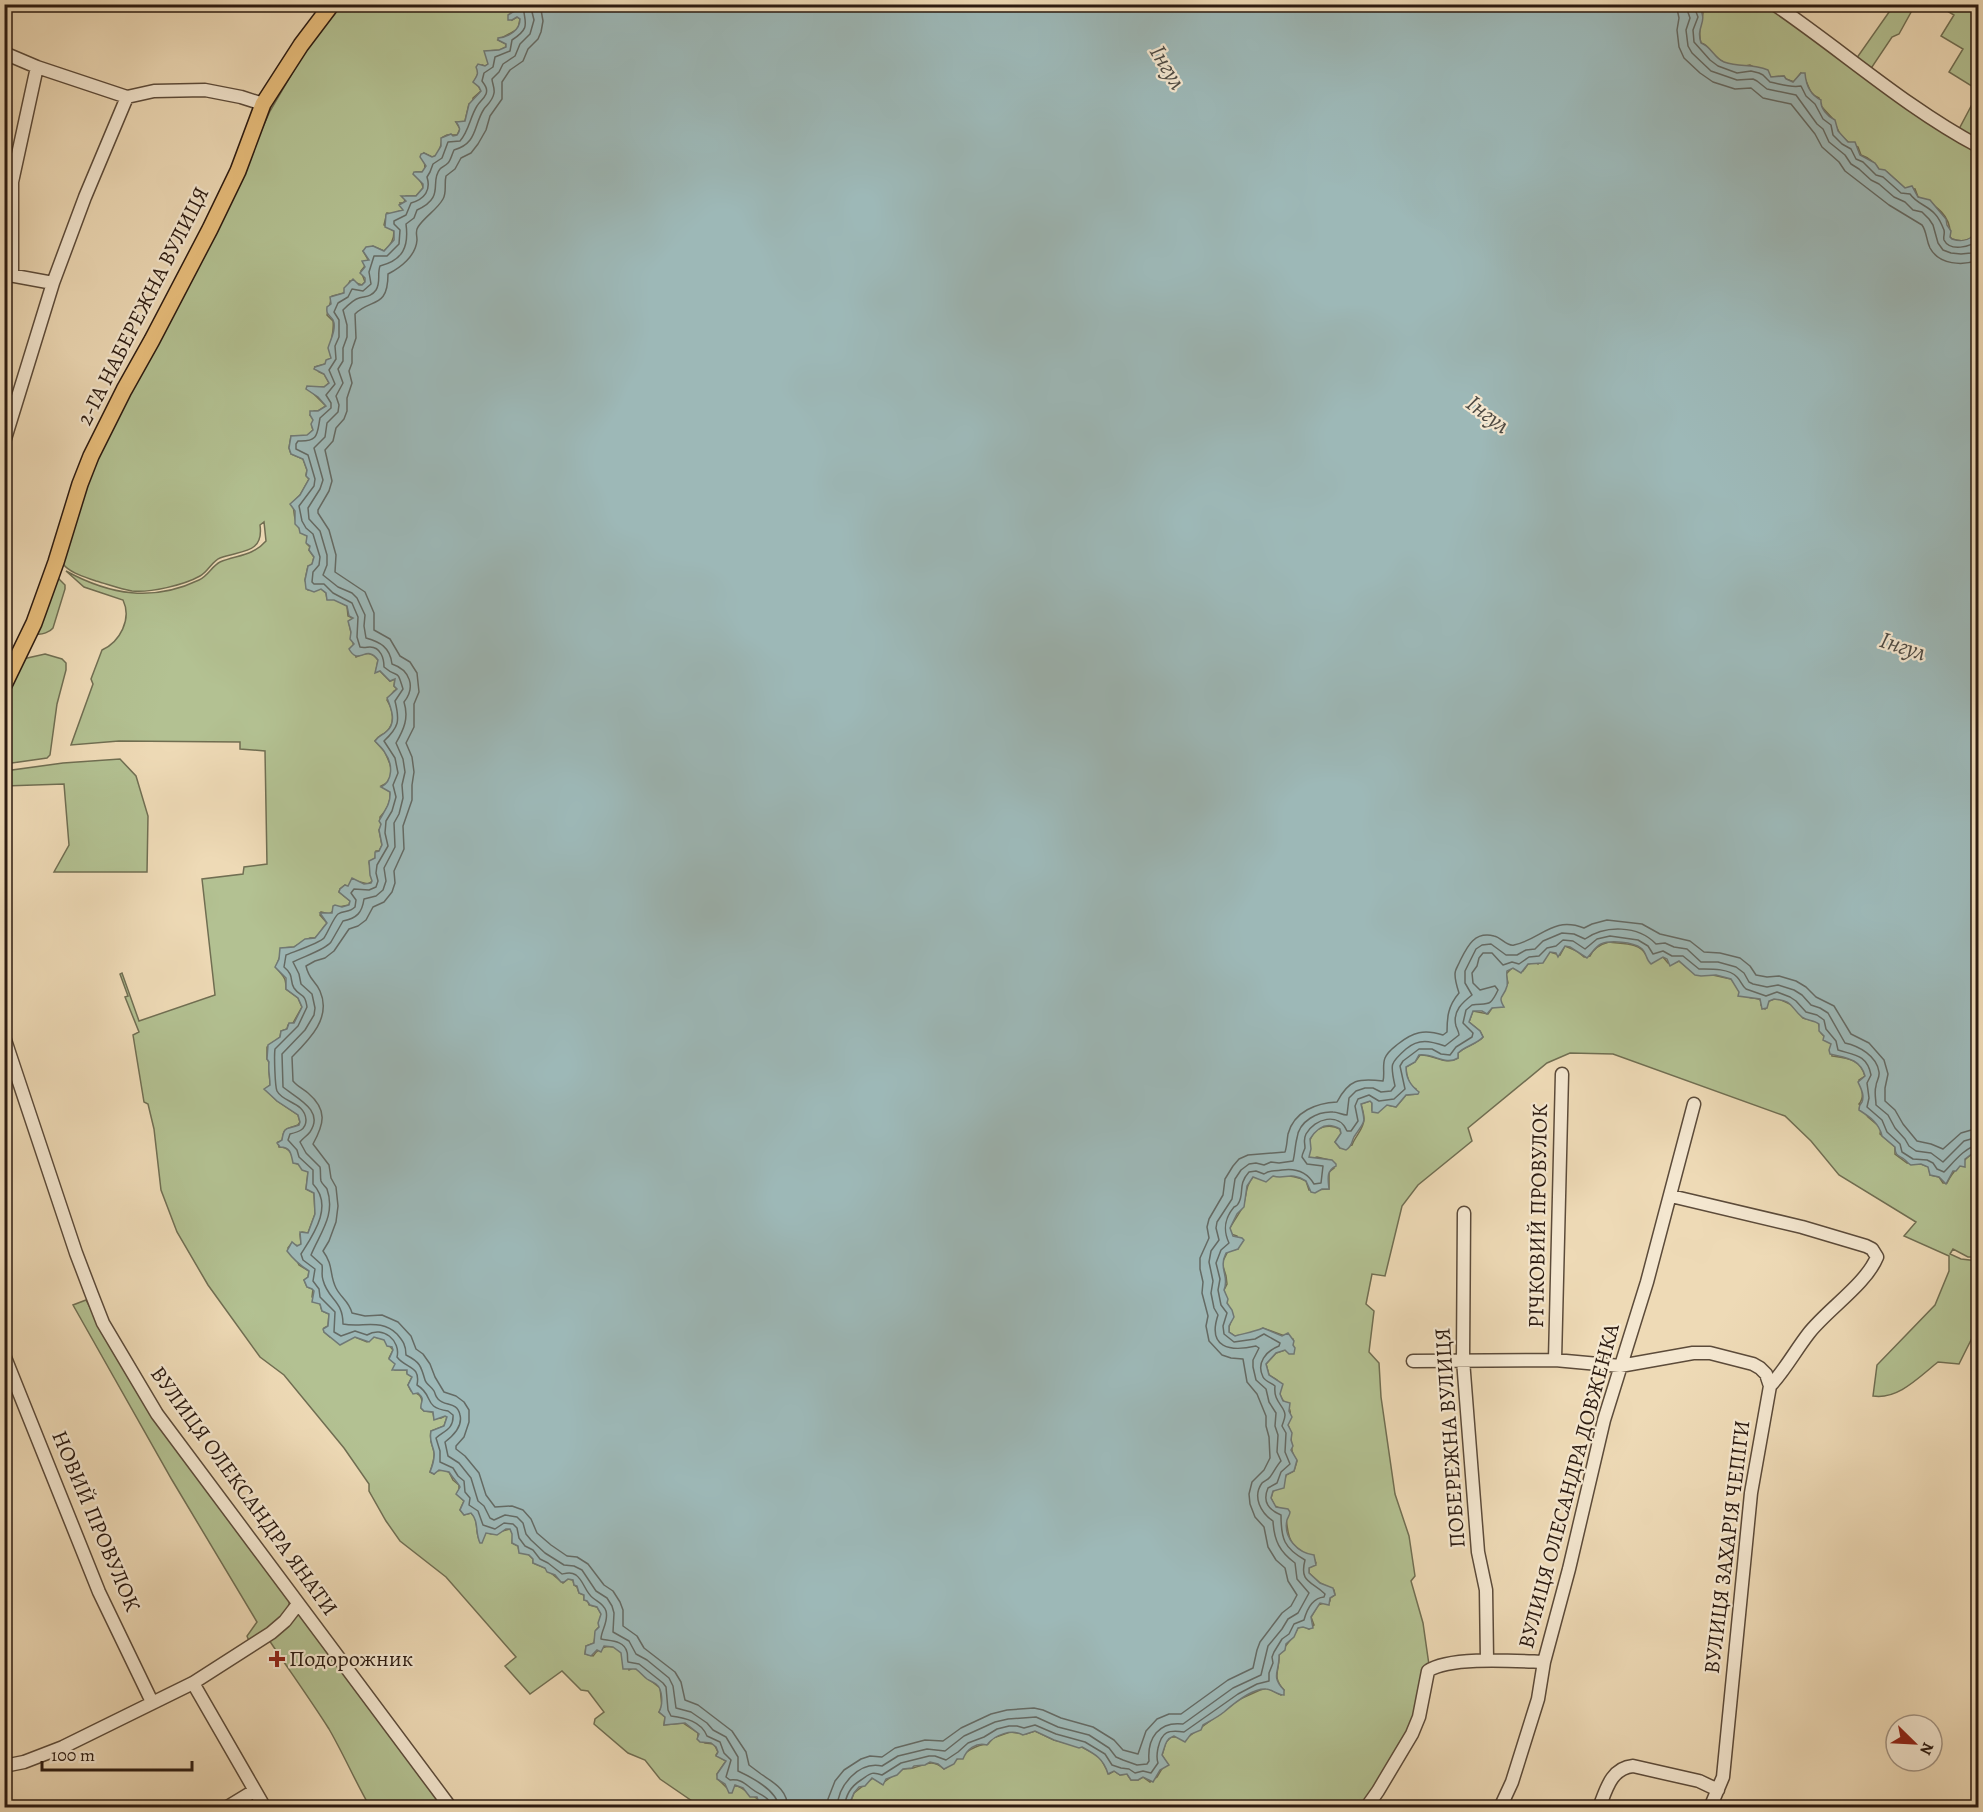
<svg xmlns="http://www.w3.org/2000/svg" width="1983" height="1812" viewBox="0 0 1983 1812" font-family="Alegreya,serif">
	<rect width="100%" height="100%" fill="#eedab6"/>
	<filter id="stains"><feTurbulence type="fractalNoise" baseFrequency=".00333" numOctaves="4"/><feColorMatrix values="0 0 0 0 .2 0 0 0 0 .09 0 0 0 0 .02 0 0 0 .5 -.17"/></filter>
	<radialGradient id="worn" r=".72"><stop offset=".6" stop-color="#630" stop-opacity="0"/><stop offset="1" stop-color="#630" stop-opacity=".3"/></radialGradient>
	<path fill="#b3c192" stroke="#706e52" stroke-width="1.5" d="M340,5H516L517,7L516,10L511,12L512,20L517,17L520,19L518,29L498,40L506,44V47L500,50L488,51V64L485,66L482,65L475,80L481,91L473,98V102L469,104L465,121L462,123L456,122L460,129L457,135H447L443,137L439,152L435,156L432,157L424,153L425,170L422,172H416C417,179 423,182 423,188L416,196H406L404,203H400L403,210L391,214L387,213L384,225L394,231C394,240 391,245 384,251L373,246L363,251L369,261L361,271L365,282L362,285L350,281L344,293L332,296L327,315L333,321C335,333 328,345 331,358L325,364L315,367L319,372L324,374L329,383L324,387H310L311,391L326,406L318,411H314L310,415L314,420L312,426L313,430L307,436H291L289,448L291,454L303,459L307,470L306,475L309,479L300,495L293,502C294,517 295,528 307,536V544L310,547L309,550L314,557L312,565L308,566L305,580L308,590L321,589L326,593L327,599H334L347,606L348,616L353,618L349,623L356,657C366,653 371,651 378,660L376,671H380L390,681L395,679L394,686L397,689L394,691L387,700C393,709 396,724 386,732C381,736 379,735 375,741L385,752L390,764L392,773L387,783L381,786L390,792C391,801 387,811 380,817L381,827L379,830L382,845L379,851H376L375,858L369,862L373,881L368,884L356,881L348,887L345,885L340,889L339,892L350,901L349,905L333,908V911L329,914L321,912L320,915L327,923C322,928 320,934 315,938H310L294,947L283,948L276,967C283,977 286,976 286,989L298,998L302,1007L293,1023L288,1025L287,1029L281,1031L280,1037L267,1047V1059L269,1062C268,1070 270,1076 270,1085L265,1089L277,1101L298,1115L300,1122L298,1125C287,1130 284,1125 282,1141L278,1142L279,1147C290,1147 292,1154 294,1163L298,1164L308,1172L306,1189L314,1193L315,1214L308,1233L302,1232L300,1234L301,1244L299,1246L291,1244L288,1248L290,1254L296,1259L299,1265L309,1271L308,1277L304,1280L307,1287L313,1289L312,1297L320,1304L322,1311L329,1314L328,1326L324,1328V1332L330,1337H355L367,1342L374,1337L384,1339L393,1350L389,1358L396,1364L395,1370H407V1373L412,1377L408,1385L411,1391C420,1394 424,1397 421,1408L424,1411L433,1412L434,1419L441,1418L445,1416L447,1417L444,1426L431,1431C429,1441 432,1443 434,1452C435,1458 432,1466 430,1472L434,1474L436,1471L444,1470L449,1472L453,1480L459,1485V1496L464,1501L460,1510L464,1515L471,1513C480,1521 474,1532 480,1541H482L486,1532L491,1534L510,1529L513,1534L512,1543L518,1546L519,1551L527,1553L533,1559V1563L545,1568L563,1583L568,1579L573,1580L574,1585L577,1587L579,1593L584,1595V1600L588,1601L589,1605L597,1607L601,1614L599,1627L596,1630L594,1643L586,1646L585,1654L593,1656C600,1646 612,1643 621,1652C625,1656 627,1665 629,1670L633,1668L636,1669L660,1688L662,1706L659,1712L665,1717L664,1725L683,1723L698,1733V1738L705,1743L714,1744L718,1752L716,1755L726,1761L717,1774L719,1780L727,1788C731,1787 733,1786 737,1786C741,1786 764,1804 769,1807L708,1808L698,1805L660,1779L645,1760L628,1753L594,1724L595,1719L604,1712L588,1691L581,1690L562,1671L530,1694L505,1666L516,1657L446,1577L400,1541L386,1521L369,1491V1484L344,1448L284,1375L260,1357L208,1285L177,1232L161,1190L154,1129L148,1104L144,1102L133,1035L139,1032L125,997L128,996L120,974L122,973L139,1021L215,995L202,879L243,874L244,867L267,864L265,751L240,749V742L119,741L71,745L93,684L91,679L102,650C120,642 132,619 123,600L84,587L66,571C110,595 153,602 199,580C208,576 212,566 220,562C237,555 253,556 266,541L264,522L260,525C264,554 241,550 220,558C212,561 208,572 200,576C184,585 150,593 132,591C120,589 107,584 96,581C85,577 70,573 63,564L75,521L97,460L243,171L270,111L308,46Z
		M1698,5H1768L1904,105L1978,151V229C1972,240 1964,243 1952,239L1950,237C1952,216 1936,205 1918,197L1915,189L1905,188L1887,172L1879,170C1876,163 1867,157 1861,155L1858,147L1848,142L1840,134L1832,118L1821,106L1819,98C1807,94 1809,81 1801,73L1794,82L1786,79L1784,76L1771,77L1750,65C1736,69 1722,64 1712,53C1708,48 1708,45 1701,43C1698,33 1701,24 1703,13Z
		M1894,5H1915L1899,34L1892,37L1870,70L1856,59Z
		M1937,5H1978V90L1949,72L1963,49L1941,36L1954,15Z
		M1978,93V142L1958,131Z
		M57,577L65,585V589L53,628C50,632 42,635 36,634Z
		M45,654L62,659L66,663V670L57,704L50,755L47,758L5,764V693L23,659Z
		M120,759L136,776L148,816L147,872H54L69,845L64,784L5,786V771L63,763Z
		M1609,942C1621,944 1640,942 1646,955L1658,958L1663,957L1668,963H1674L1679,961L1690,970L1731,979C1737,985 1739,993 1748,997C1754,999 1757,997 1762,1001L1761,1005L1765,1009L1769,1001L1777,998L1792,1005L1803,1018L1818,1022L1821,1033L1831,1044L1832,1056C1847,1058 1861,1059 1865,1076L1859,1080C1862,1088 1865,1097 1859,1104L1868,1117L1881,1128L1880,1134L1895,1147V1154L1907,1163L1921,1164L1929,1167L1930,1175L1939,1177L1943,1183H1947C1952,1172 1966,1157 1975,1152L1978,1146V1257H1968L1953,1249L1950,1254L1961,1259L1978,1261V1326L1959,1364L1938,1362C1919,1377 1898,1400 1873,1396L1877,1365L1935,1305L1949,1271V1256L1904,1236L1916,1222L1839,1175L1811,1141L1785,1116L1613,1054L1570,1053L1547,1063L1468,1128L1472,1141L1418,1185L1402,1206L1385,1276L1372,1274L1366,1304L1374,1311L1369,1352L1379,1363L1381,1397L1395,1494L1409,1536L1415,1576L1411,1581L1423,1623L1429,1665L1413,1727L1364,1807L848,1808L854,1793L873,1778L882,1784C888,1778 896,1774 903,1769C906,1768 909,1769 913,1768C926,1765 931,1758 944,1769C959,1759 970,1745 988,1744L993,1738L1010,1732L1026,1734L1035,1731L1054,1740L1082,1747L1095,1754L1101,1759L1109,1774L1114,1771L1120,1775L1127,1774L1131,1780H1138L1143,1777L1150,1782L1157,1777L1166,1762L1162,1755L1166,1742L1171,1737H1188L1240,1699L1260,1690L1267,1688L1281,1695L1284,1690C1271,1676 1280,1671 1279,1655C1285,1645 1293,1639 1298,1628L1303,1626L1309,1629L1314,1625L1311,1617L1318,1605L1330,1601V1598L1335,1595L1334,1590L1320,1583L1309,1573V1568L1316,1563L1314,1558C1307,1554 1298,1551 1293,1544C1283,1532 1292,1512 1275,1506L1271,1498L1273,1491C1284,1486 1283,1487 1286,1475L1294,1471L1297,1461C1287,1449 1295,1438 1288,1425C1292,1408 1291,1411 1282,1399C1279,1394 1278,1386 1277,1380L1269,1375L1266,1364L1276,1353L1285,1350L1288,1352L1293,1347V1339L1263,1328L1254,1333L1235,1336L1229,1332V1327L1233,1315L1227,1303L1224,1290L1227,1284L1226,1276L1222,1263L1228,1251L1238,1249L1237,1236L1231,1234L1230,1228C1234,1220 1240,1213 1243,1206C1247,1195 1245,1186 1253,1177C1269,1175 1293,1173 1306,1181L1309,1190L1329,1189V1172L1334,1168L1329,1160L1317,1157L1311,1159L1308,1155C1309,1150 1309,1144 1310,1140C1314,1127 1329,1123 1340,1129L1341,1134L1335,1142L1340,1148L1352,1145C1355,1136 1364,1129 1364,1119C1364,1113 1362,1109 1361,1104L1370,1101L1372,1102V1110L1387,1105L1396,1107L1406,1095L1417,1094L1416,1089C1409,1086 1406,1075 1406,1067L1415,1062L1420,1055C1434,1054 1445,1066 1458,1058V1053C1465,1046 1477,1044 1483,1037L1480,1031L1469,1022L1473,1011L1488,1014L1492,1008L1500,1003V999L1508,983L1506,974L1512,968L1523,971L1528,964L1535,962L1538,964L1550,952L1560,955L1565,946L1577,951L1584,957L1590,956C1594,947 1601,944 1609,942Z
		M86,1300L99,1324L289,1599C292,1621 265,1631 249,1641L247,1636L257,1622L172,1480L73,1305Z
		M297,1613L302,1615L446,1807H370C355,1781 344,1755 329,1729C310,1699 289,1670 269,1640Z"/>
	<path fill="#9db8b7" stroke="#707975" stroke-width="1.5" d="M516,5H1698C1710,23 1695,25 1701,43C1711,46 1714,58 1724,62C1741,68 1750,63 1768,70L1771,77L1784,76L1786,79L1793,82L1801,73H1805C1806,86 1810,95 1821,100C1820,108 1827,116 1835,120L1838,131L1848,142H1855L1860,155L1875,163L1879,169L1885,170L1905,188L1912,186L1918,197L1930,200L1946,219L1947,225L1951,231L1950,237L1952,239C1964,243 1972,240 1978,229V1149L1965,1159V1167L1960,1166L1956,1171H1953L1946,1184L1939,1177L1930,1175L1928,1167L1921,1164L1911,1165C1909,1164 1907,1162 1905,1160C1899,1155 1895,1157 1895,1147L1882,1136C1879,1123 1870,1117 1859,1110C1859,1107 1860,1104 1862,1102C1865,1094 1860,1087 1858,1082L1865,1076C1860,1058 1845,1058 1830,1054L1829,1050L1831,1044L1823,1040L1824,1036L1819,1031V1024C1814,1020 1807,1021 1802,1017C1790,1007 1794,1001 1774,999L1769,1001L1767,1008L1762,1009L1760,999L1738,996L1739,992L1731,979L1716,975L1701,976L1695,975L1679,961L1670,966L1667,959L1663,957L1651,964C1645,959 1647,952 1641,948C1633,942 1610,940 1601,944C1595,947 1592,953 1587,958L1570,947L1565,946L1558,957L1556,953L1550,952L1543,963L1528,964L1521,973L1513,968L1507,971C1506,976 1508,981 1507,986C1504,998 1497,995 1504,1007L1492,1008L1487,1014L1482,1011H1473L1469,1022L1480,1031L1483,1037C1477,1044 1465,1046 1458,1053V1058C1445,1066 1434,1053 1419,1055L1415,1062L1406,1067C1406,1078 1410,1085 1419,1092L1418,1094L1406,1095L1396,1107L1387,1105L1378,1113L1372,1112V1103L1370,1101L1361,1104C1366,1125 1365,1120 1354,1137C1351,1143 1353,1145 1346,1150L1340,1148L1335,1142L1341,1133L1340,1129C1327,1121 1317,1128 1310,1139L1311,1149L1309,1157L1332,1160L1336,1164V1166C1326,1171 1328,1179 1329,1189H1322L1315,1193L1311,1192L1306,1181C1290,1171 1285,1180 1273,1176L1266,1182L1253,1177L1247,1186L1244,1207L1237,1214L1230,1228L1233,1236L1242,1238L1244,1240L1238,1249L1226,1253C1218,1269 1230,1276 1224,1290L1228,1299L1227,1303L1232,1310L1234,1317L1229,1326V1332L1235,1336C1246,1333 1253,1332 1263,1328L1282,1336L1288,1333L1294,1341L1293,1345L1295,1348L1294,1354H1289L1285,1350L1276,1353L1266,1364L1269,1375L1283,1384L1280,1394L1283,1401L1290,1403L1289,1411L1292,1417L1288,1425L1292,1433L1291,1440L1293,1446L1291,1450L1297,1460L1294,1471L1286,1475L1284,1488L1273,1491L1271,1498L1276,1507L1288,1509L1290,1512C1290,1515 1288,1517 1287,1520C1283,1538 1298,1553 1314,1555L1316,1565L1309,1568V1573L1320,1583L1333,1588L1335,1595L1330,1598L1329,1605L1320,1603L1311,1617L1313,1628L1309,1629L1303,1627L1298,1628L1294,1637L1286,1644L1285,1650L1279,1655C1280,1671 1270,1676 1284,1690V1695C1277,1695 1272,1689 1266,1689C1253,1688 1233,1704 1224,1712C1218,1717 1210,1721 1203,1725L1201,1730L1191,1734L1185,1742L1174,1736C1165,1739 1165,1747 1162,1755L1169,1765L1160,1770L1153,1782L1143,1777L1138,1780H1131L1127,1774L1120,1775L1114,1771L1108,1774C1104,1759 1095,1754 1082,1747L1079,1748L1054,1740L1035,1731L1023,1735C1012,1729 995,1734 987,1745C976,1742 967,1749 963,1759H957L954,1764L944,1769L938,1764L930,1762L925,1765L914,1766L912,1768L903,1769L897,1775L886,1779L883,1785L872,1778L865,1786L859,1787L854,1793L848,1807H769L759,1803L757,1797H750L743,1788L735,1785L732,1793H729L725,1784L717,1779V1774L726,1761L716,1756L718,1752L716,1747L711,1743L700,1742L697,1739L699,1734L685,1723L664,1725L665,1717L659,1712C663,1705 663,1689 656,1684C653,1682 650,1681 647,1679C643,1676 640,1672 636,1669H623L621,1653L613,1647L604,1646L601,1652L597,1650L591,1656L585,1654L586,1646L594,1643L595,1631L599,1627L598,1623L601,1614L597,1607L590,1605L587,1601L584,1600V1595L579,1593L577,1586L574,1585L573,1580L568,1579L564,1582H561L555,1575L547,1572L545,1568L533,1563V1559L529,1555L519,1553L518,1546L512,1543V1534L510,1529H506L497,1535L486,1533L482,1543H480C475,1533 479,1521 471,1513L464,1515L460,1510L464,1501L456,1494L460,1487C458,1483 452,1477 449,1472L439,1470L434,1474L430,1472C432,1467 435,1458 434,1452C432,1443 429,1441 431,1431L444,1426L447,1417L445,1416L434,1420L433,1412L424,1411L421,1408C420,1401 426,1400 418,1393L413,1394L408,1385L412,1377L407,1374V1370H392L395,1364L389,1359L393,1350L392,1347L387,1346L384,1340L374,1337L369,1342L355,1337L340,1345L324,1332L323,1329L328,1326L329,1314L322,1311L320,1304L312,1302L314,1291L312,1289L307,1287L304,1280L308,1277L309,1271C301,1266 293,1259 287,1251L292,1242L297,1246L301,1244L300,1232L308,1233L315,1214L314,1193L306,1189L308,1172L302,1170L298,1164L293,1163C291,1154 291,1147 280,1147L277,1143L282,1140C284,1125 287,1130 299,1125L300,1122L298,1115L277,1101L264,1089L270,1085C270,1076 268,1071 269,1062L267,1059L268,1045L280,1037L281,1031L287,1029L289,1023H294L302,1007L298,998L286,989V978L275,967L279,959L280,948L294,947L305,939L315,938L327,923L320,913H332L333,906L335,905L342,907L349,905L350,901L339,892L340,889L345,885L348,886L352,878L364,884L371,883L372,881L370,875L369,861L375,858V852L379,851L382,845L379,830L381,824L379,821C384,811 391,804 390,792L381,787C393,781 393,764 385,753C383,748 378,745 375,741C379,735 382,736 387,731C397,722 391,708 387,698L397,689L394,686L395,679L390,681L380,671L375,673L378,660C366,643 359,667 349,649L354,644L350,639L351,632L348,621L353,618L349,616L347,606L334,600H327L326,593L321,589L314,592L306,589L305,580L308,566L312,564L314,557L309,550L310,546L306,543L307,536L300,533L299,528L295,524V511L290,504L300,495L309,479L306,476L307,470L303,459L291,454L289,448L291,436L307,435L313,430L311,424L313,420L310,415V411H318L326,406L318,397L306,389L307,386L324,387L329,383L324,374L314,369L315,367L325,364L326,360L331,358L328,348C330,341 337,328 333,320C329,314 326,315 327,307L331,304L330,297L344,293V288L353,279L359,285H362L365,282V278L360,273L365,267L362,261L369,260L363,251L366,247L373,246L384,251L394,240V231L385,227L386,214L403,210L399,205L406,201L401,196H416L423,188V184L413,174L414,172H422L426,166L420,157L421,154L424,153L432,157L435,156L441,146V138L451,134L453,136L457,135C461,130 460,127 456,122L465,121L469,104L481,91L479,87L473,82C477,76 479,74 476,67L478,64L485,66L488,64L484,51L499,50L506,47V44L498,40V38C509,37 520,30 520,19L517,17L512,20H508V15L516,10L517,7Z"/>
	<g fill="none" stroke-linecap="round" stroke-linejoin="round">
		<path stroke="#646a64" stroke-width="1.5" d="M523,4C524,23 532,27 512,40L510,51L495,57L493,67L484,73L482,81C485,85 488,89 486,94C484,99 479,102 477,106C470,117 469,131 460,141L448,142L442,158L433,164L430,172L427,177C431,190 425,199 411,203L406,215L394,221V224L400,230L399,244L387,256H374L369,272L371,284L363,291L352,289L348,297L338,303L334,312L339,320V337L335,346L336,359L329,370L335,384L326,395L331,403V408L320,418C317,434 319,442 298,441L296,444V449L308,455L315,479L314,486L299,506L302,521L306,528L313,534L320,557L319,565L313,572L312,582L314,584H324L333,593L352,603L358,617L357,637L360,647C364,648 367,647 370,647C381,647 384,659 384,667C399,680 396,666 403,689L395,701C400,721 399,727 384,741L395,758L398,773L393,785L396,797L392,811L386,821L385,833L388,846L377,865L376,873L378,881L376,887L369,890L354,889L351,893L356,900L355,907C349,913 344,910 338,914C334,917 328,932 324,938C320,943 293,952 286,955L284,967C295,976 289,980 294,988C300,997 305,992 307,1007L298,1026L275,1049C274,1055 275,1087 277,1091C283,1103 305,1102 306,1120C306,1130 298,1132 290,1134L288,1140L297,1150L299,1157L313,1170V1184C334,1206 313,1235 301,1254L303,1260L315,1269L313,1281L319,1289L320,1297L335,1312L334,1332L341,1336L355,1331L367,1335C383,1325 401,1341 397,1357C406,1369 421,1365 417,1385C435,1396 422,1407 448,1411L453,1415C454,1429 444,1431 436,1438L440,1451V1462L453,1468L458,1476L464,1481L465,1492L470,1498L469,1505L478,1511L483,1525L495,1529L504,1523L513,1524L517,1528L519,1538L525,1546L533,1550L540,1559L548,1563L562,1574C567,1573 571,1572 576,1575C584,1581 585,1592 593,1598C598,1602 604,1604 606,1611C609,1622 601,1630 601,1639C610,1641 624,1640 627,1652C628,1655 627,1658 628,1662L639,1664L663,1683L666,1687L668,1710L671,1716C685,1718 701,1721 707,1736L720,1742L724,1753L731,1760L726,1777L730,1780C741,1779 744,1783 752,1789C759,1795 770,1796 772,1808
			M530,4L534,20L530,34L520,44L515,56L503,64L499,72L492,79C492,83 495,88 494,93C493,100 488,104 484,109C473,126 478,143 454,150C452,154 451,160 448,163C445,166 442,167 440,169C429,182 446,197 417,210L414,218L406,224C409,247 403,260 380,266C377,274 381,282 376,290C371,297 366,296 359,298C355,299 346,307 343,310L347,325V337L343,348V361L338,369L343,383L336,396L339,405L338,412L327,423L325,437L314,448L323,480L320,489L308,508L309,519L320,531L327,555V565L323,575L338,587L352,593L357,598L365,615L364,626L366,638C380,642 390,647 392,664C410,670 416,687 404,702C409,718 404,729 396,743L403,759L405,772L402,785L403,798L399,814L394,823L395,847L384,868L386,881L383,890L376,896L364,899C362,913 357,918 343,921C339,928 335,935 331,942C325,950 302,957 293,962L299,974L301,984L312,994L315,1008L314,1015L305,1030L282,1054L283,1087C296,1098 325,1110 310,1132C307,1136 303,1138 300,1142L306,1153L320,1167C321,1172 320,1177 321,1181C322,1184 325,1186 327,1189C336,1215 320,1233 311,1255L322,1265C323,1270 321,1275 323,1280C328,1300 343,1300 343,1324C362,1328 381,1318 397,1334C403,1341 406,1345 406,1355C420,1362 421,1366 425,1380C426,1384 432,1387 434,1391C436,1395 435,1396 438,1399C445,1407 457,1401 460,1415C463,1427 453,1436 445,1442L448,1456L459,1463L471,1478L478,1501L484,1506L490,1518L494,1520L505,1515L517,1517L523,1523L526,1534L531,1540L545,1553L564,1565L574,1566L582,1570L596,1591L607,1598L612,1606L614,1613L613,1632L629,1641L636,1654L647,1660L669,1678L673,1686L676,1708L691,1712L707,1723L713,1730L726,1737L738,1757V1771C751,1777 778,1791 779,1808
			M540,4L543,21L541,32L538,39L528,49L523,61L510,70L502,82V99L490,116L486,130L478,144L471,153L461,158L455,169L446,176C444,184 447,192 443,199C437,210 425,216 418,227C415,231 417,235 417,240C416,256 400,268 388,274C388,309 371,298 355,314L356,338L352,350V363L349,371L352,383L347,398V411L344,419L336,428L333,441L325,450L332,481L329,491L318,510V513L329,530L336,555L335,572L365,592L374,613V630L390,639L400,656L410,662L417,673L419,692L414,704V727L406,743L412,757L414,772L412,785V800L403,826L404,849L394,871L395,883L392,892L384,902L373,907L366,920L358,926L349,929L334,951L325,958L315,961L306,966C309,980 315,980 320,991C332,1018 309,1040 292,1057L293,1081C297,1086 303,1089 308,1093C328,1110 324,1124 313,1144L329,1165L331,1178L336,1187L338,1206L336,1222L329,1241L323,1251C334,1266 329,1274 336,1288C341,1298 349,1301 352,1313L365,1316L382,1315L398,1322L411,1336L416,1349L423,1354L430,1364L435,1377L444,1392L456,1396L464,1402L469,1410V1422L464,1437L456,1446V1449L465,1456L479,1473L486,1495L495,1507L512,1506L523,1510L531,1519L537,1533L551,1545L567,1556L577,1557L588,1564L604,1585L613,1591L620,1602L623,1610V1626L637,1636L644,1648L675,1672L681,1682L685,1700L698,1705L732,1731L746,1752L749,1765C753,1768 757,1771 761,1774C774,1783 787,1789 788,1808
			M1676,4L1679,18L1677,30L1679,47L1684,58L1700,73L1713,82L1735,89L1751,88L1763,98L1791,104L1815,134L1822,147L1839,162L1845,171L1889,205L1922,225C1927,232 1926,240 1930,248C1939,265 1963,266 1978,260
			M1685,4L1690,18L1686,30L1688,46L1692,53L1711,71L1737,80L1753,79L1757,81L1767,89L1796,95L1817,124L1823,129L1829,142L1845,155L1851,164L1859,169L1871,180L1879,184L1894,197L1905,202L1913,210L1922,212L1929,219L1933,225L1938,243L1943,250L1951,253L1961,254L1971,253L1978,250
			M1693,4L1698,17L1693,30L1694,42L1710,60L1718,66L1737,73L1751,71L1759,73L1763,75L1770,82C1781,84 1790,88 1801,86L1806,96L1815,104L1823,119L1831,125L1833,135L1842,144L1851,149L1856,159L1863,162L1876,175L1883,177L1901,193L1910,194C1917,204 1927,205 1935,214C1939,218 1942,225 1944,230C1945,235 1943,236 1944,240C1950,252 1971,247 1978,240
			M827,1808L828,1799L835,1781L844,1770L861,1759L870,1756L882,1757L895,1748L925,1740L943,1741L961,1728L991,1714L1007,1710L1034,1708L1043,1710L1061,1718L1093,1727L1114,1740L1123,1750L1138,1754L1146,1731L1157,1719L1169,1714H1181L1228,1680L1253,1668L1257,1650L1260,1642L1282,1613L1291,1606L1297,1595L1288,1581L1285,1568L1276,1560L1268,1547L1264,1527L1255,1517L1250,1504L1249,1494L1252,1482L1264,1470L1270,1458L1269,1437L1266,1426V1416L1257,1394L1247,1382L1243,1359L1231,1358L1222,1355L1209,1341L1206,1326L1208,1316L1202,1293L1203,1282L1200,1269V1258L1209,1238L1207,1227L1209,1219L1223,1195L1225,1179L1233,1166L1239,1159L1248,1155L1285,1152C1287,1146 1287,1140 1288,1134C1294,1111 1317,1103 1337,1102C1349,1079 1359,1078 1383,1081C1385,1074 1382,1065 1385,1058C1388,1051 1393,1048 1398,1044C1413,1032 1424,1029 1443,1035L1447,1032C1447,1017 1448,1006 1459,993C1457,987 1455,981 1455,974C1455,969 1458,966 1460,961C1467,947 1474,931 1494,936C1501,937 1507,947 1514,945C1542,939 1552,916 1584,928L1592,924L1607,920L1642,924L1660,934L1690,941L1704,952L1720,953L1740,958L1750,966L1756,975L1767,977L1779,976L1796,981L1806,987L1816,997L1834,1006L1851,1034L1869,1043L1884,1060L1888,1074L1885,1088V1101L1895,1110L1903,1124L1917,1141L1931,1144L1943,1149L1961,1133L1978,1128
			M837,1808C838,1785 859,1761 882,1766L898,1756L927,1749L945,1751L964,1736L995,1722L1008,1719L1036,1717L1058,1727L1089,1735L1109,1748L1116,1757L1123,1760L1137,1765L1147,1764L1149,1761C1147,1738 1159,1721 1183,1724L1233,1688L1261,1675L1268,1646L1282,1629L1288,1619L1298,1613L1309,1593L1297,1579L1295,1563C1280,1552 1274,1541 1273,1521C1261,1513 1252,1497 1262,1483C1264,1481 1268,1480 1270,1477C1272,1475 1277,1465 1281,1461L1277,1452L1278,1435L1275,1426L1276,1413L1269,1402L1266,1389L1256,1380L1253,1367V1360L1259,1348L1256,1346C1230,1352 1207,1348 1218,1315L1214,1308L1211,1293L1213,1281L1209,1262L1211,1251L1219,1240L1216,1228L1217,1222L1232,1199L1235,1179L1241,1170L1249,1164L1256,1163L1264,1165L1271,1162L1279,1163L1293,1161C1295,1154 1295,1145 1297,1138C1299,1121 1318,1111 1333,1112C1338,1112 1342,1115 1347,1115L1349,1098L1356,1091L1365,1088H1373L1381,1092L1391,1091L1395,1086C1390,1064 1390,1063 1406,1049C1419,1038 1430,1041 1445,1046L1459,1035C1459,1032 1457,1029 1456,1026C1452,1011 1463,1002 1472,995L1465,983V971L1476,949L1482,945L1491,944L1506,955H1517L1526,950L1535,949L1543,941L1562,933L1574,934L1585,939C1605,925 1638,925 1656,944L1665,943L1674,947L1687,949L1701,962H1718L1736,967L1744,973L1749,982L1753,984L1767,987L1778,985L1794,990L1802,995L1811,1005L1820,1008L1828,1013L1845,1043C1859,1046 1877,1056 1879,1072C1880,1078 1876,1081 1876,1086C1874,1092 1876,1099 1876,1105L1888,1115L1895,1128L1905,1139L1909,1146L1916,1151L1931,1153L1943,1162L1964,1141L1978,1137
			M844,1808C846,1795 850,1787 861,1780C870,1774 871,1771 882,1775L901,1763L929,1756H935L946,1760L958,1752L968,1743L984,1737L997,1729L1009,1726H1017L1024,1728L1035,1725L1056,1734L1085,1742L1105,1754L1112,1765L1121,1768L1129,1769L1135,1773L1143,1771L1151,1773L1158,1763C1156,1757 1157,1754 1158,1748C1162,1731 1168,1730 1184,1732L1238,1694L1257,1684L1269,1681V1673L1273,1663L1272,1657L1274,1652L1282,1639L1289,1634L1294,1624L1304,1620C1307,1609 1312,1598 1324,1597L1325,1594C1312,1581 1299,1583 1305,1560C1284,1548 1281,1539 1281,1515C1269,1510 1262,1502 1268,1488L1277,1483L1281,1472L1290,1464L1285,1452L1286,1433L1282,1426C1283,1422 1285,1419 1285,1415C1285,1406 1273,1402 1275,1386C1271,1383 1265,1381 1263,1377C1256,1363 1266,1351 1279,1346L1280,1343L1264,1334L1255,1339L1234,1342L1224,1334L1223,1326L1227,1313L1221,1305L1218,1290L1220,1279L1216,1263L1221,1250L1229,1243C1223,1230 1224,1219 1234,1207C1236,1206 1237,1206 1238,1204C1245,1194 1237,1185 1249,1172L1256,1171L1264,1174C1271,1169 1274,1172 1282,1170C1296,1168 1307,1172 1314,1184L1321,1183L1323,1166L1307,1164L1302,1157C1302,1154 1304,1151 1305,1148C1305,1142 1303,1140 1306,1134C1315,1118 1339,1112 1347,1131H1351L1358,1121L1355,1106L1358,1099L1369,1095L1379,1101L1394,1099L1405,1089L1400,1066L1403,1061L1419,1049H1432L1441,1054L1450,1055L1456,1047L1472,1037L1473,1033L1463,1023L1466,1010L1472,1005C1489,1003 1490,1007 1498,990L1495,986L1480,990L1473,983L1472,973L1477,966L1479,958L1483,953H1492L1503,965L1512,962L1519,964L1529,957L1539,956L1547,948L1556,946L1563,940L1573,941L1585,949L1597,939L1610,936L1638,940L1648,946L1653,954L1663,951L1672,956H1683L1699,969C1709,969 1729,968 1737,977C1741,981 1742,986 1746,989L1766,996L1777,992L1790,997L1796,1001L1806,1012L1817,1015L1824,1020L1826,1029L1836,1041L1838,1050C1853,1055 1867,1054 1871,1075L1867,1083L1869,1098L1867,1107L1882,1120L1887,1132L1900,1144L1902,1152L1913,1159L1927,1160L1933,1163L1937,1169L1944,1172C1953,1163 1965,1147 1978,1145"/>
		<g stroke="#5c4b3a" stroke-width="15">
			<path id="minor" d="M1774,4C1843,51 1905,107 1978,146
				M4,53L37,67L127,97L154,91L205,90L241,97L263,104
				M4,274L53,283
				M12,274V182L37,67
				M4,442L53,283L85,197L127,97
				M4,1037L76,1253L92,1295L103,1323L157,1414L451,1808
				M1671,1196L1802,1227L1866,1246L1872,1249L1877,1257C1866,1284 1828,1309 1809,1333C1795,1351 1785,1370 1770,1386L1751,1493L1723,1777L1710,1808
				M1464,1213L1463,1360L1478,1552L1486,1590L1487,1660
				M4,1355L99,1592L152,1702
				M1555,1360L1562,1074
				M1413,1361L1555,1360L1620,1366L1693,1353H1710L1753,1364L1760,1368L1766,1374L1770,1386
				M193,1683L265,1808
				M4,1766L24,1762L63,1747L193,1683L271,1633L285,1621L298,1604
				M226,1808L254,1791
				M1366,1808L1378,1791L1412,1734L1419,1717L1428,1671C1449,1656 1517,1661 1544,1662
				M1500,1808L1512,1782L1538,1699L1544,1662L1569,1569L1604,1420L1647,1282L1694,1104
				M1599,1808C1606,1790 1611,1768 1633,1766L1699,1781L1718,1790"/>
		</g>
		<g stroke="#2c1b11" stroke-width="18">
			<path id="major" d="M4,685L34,623L56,562L80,484L91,456L124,390L152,340L210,229L238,171L263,104L301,45L332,4"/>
		</g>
		<use href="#minor" stroke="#f4e7d0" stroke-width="12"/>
		<use href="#major" stroke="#e7bd7b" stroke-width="15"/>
	</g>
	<path fill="#8f2418" stroke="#f4e7d0" stroke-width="2" d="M274 1650h6v6h6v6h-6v6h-6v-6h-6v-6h6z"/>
	<g text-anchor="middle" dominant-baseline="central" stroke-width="4.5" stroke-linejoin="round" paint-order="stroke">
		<g font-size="22" fill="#2c1b11" stroke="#f4e7d0">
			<text transform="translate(143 306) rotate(-63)">2-ГА НАБЕРЕЖНА ВУЛИЦЯ</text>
			<text transform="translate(1538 1216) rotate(-89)">РІЧКОВИЙ ПРОВУЛОК</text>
			<text transform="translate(1450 1438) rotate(-94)">ПОБЕРЕЖНА ВУЛИЦЯ</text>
			<text transform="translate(1569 1486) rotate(-75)">ВУЛИЦЯ ОЛЕСАНДРА ДОВЖЕНКА</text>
			<text transform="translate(244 1491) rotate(54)">ВУЛИЦЯ ОЛЕКСАНДРА ЯНАТИ</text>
			<text transform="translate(96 1521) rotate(67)">НОВИЙ ПРОВУЛОК</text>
			<text transform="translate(1727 1547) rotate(-83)">ВУЛИЦЯ ЗАХАРІЯ ЧЕПІГИ</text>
		</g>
		<g font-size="22" fill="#2c1b11" stroke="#f4e7d0" text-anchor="start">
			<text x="289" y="1659">Подорожник</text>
		</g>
		<g font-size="24" font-style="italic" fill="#4e4a43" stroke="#f4e7d0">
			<text transform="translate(1168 67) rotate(59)">Інгул</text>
			<text transform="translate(1488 414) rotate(37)">Інгул</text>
			<text transform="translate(1903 646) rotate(18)">Інгул</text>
		</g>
	</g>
	<rect width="1983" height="1812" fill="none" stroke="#eedab6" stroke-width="24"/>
	<rect x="6" y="6" width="1971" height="1800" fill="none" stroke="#2c1b11" stroke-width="3"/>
	<rect x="12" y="12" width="1959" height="1788" fill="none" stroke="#2c1b11" stroke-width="1.5"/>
	<g transform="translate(1914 1743) rotate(114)"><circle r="28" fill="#f4e7d0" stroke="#a49584" stroke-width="1.5"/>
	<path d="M0-4.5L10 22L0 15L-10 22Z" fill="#8f2418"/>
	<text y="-9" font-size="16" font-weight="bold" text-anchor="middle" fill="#2c1b11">N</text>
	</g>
	<path d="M42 1761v9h150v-9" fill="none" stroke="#2c1b11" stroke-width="3"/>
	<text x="51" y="1761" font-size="18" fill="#2c1b11" stroke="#f4e7d0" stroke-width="4.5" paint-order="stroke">100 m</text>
	<rect width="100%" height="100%" filter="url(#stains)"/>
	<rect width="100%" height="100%" fill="url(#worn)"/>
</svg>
